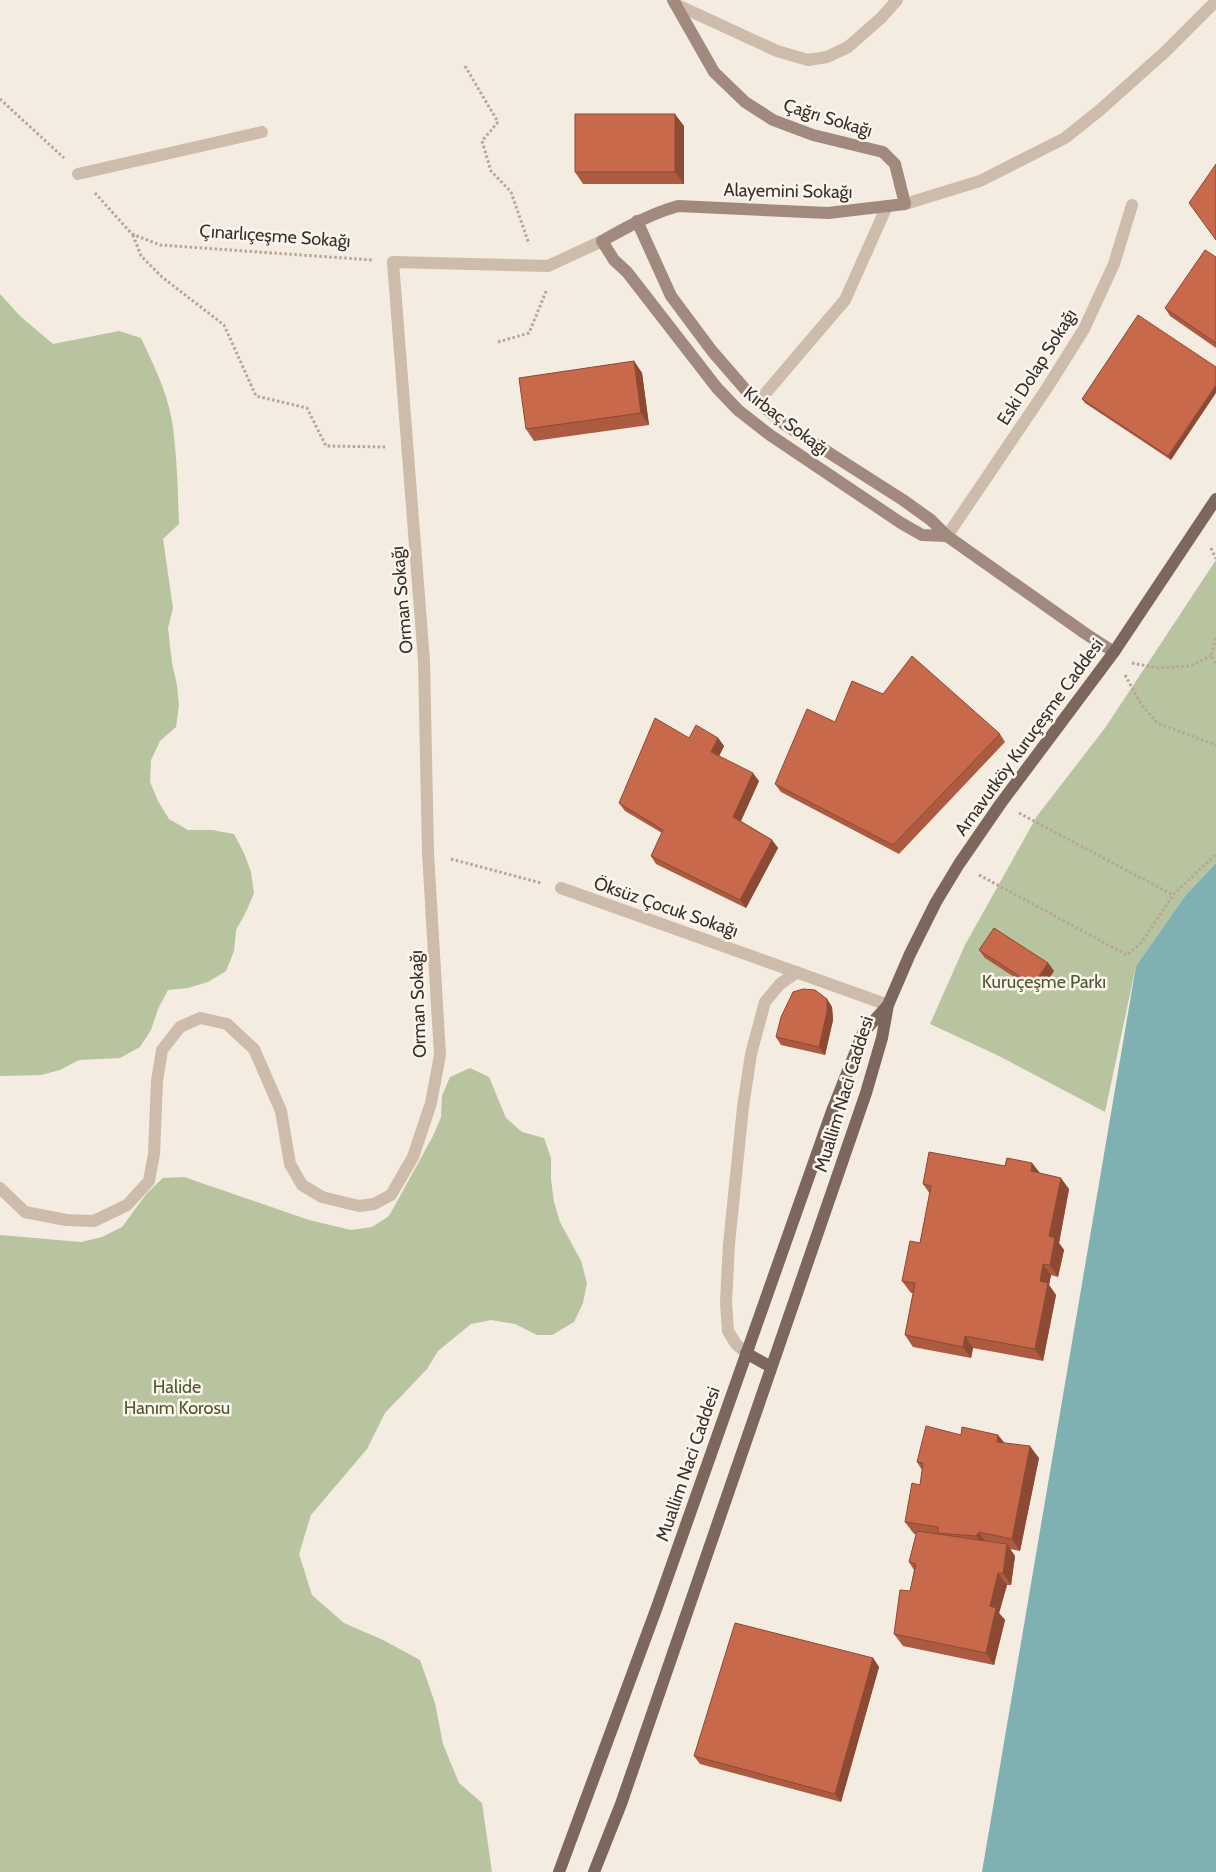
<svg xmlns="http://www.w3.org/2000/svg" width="1216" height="1872" viewBox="0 0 1216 1872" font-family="Cabin,sans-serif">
	<rect width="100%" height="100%" fill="#f4ebe1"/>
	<path fill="#b8c4a0" d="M0,294L20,316L53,344L119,331L141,338C153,364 167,391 172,421C177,455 178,490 179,524L163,539L173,608L168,628L172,663L177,685L179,705L176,727L160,741L151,760L150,782L158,801L169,819L188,830H212L234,834L244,853L251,872L254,893L246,912L236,930L234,951L226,971L208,982L188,988L168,990L158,1009L151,1030L140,1047L120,1058L79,1060L60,1070L41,1075L0,1076Z
		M1216,560V863L1185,896L1136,966L1105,1112L997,1055L930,1024L965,945L1037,816L1105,728Z
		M470,1068L489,1077L506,1118L522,1132L544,1138L551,1158V1179L554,1202L560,1222L581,1261L587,1283L583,1303L574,1322L552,1335H537L515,1324L491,1320L471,1324L438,1351L427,1369L385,1413L367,1449L311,1515L299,1554L312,1595L344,1623L383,1640L420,1660L435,1703L443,1744L459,1783L482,1803L492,1872H0V1235L81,1242L102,1237L122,1227L147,1193L163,1178L184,1177L309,1220L351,1230L372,1227L389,1216L433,1136L441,1117L442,1096L450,1077Z"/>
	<path fill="#7fb0b2" d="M1216,863V1872H982L1136,966L1185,896Z"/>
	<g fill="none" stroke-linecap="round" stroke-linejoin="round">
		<path stroke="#b9a596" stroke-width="3" stroke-dasharray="2.5 2.5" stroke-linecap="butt" d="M465,66L498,122L482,141L491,171L511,192L529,244
			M0,99L64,158
			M95,193L132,234L160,245L372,260
			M133,235L141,256L162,277L224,325L256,396L307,408L326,446L386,447
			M498,342L529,333L547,289
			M1211,548L1216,559
			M1216,638L1211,656L1216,663
			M1132,663L1158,668L1190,666L1211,656
			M1125,675L1141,704L1157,723L1216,745
			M1019,813L1173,895
			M451,859L541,883
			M979,875L1127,955L1142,942L1173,895L1216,854"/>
		<path stroke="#cdbbac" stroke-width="12" d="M746,1353L736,1344L728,1331L726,1302L729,1244L743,1107L751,1054L765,1002L780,984L797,972"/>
		<path stroke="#cdbbac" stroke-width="12" d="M675,4L777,51L808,60L827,57L848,47L881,18L897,0
			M78,174L262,132
			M905,204L980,181L1065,138L1100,110L1165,52L1216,1
			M758,402L845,300L887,206
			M947,536L1047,388L1084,329L1114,264L1132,205
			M561,888L888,1005
			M0,1188L25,1212L66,1220L94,1221L127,1205L149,1181L154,1154L157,1081L162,1050L180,1027L200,1018L227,1024L254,1049L281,1111L290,1164L302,1185L322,1197L359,1206L374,1204L391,1195L413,1157L431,1103L440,1055L428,853L424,661L393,262L548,266L602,241"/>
		<path stroke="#a18a7d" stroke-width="12" d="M673,0L714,72L745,102L773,120L813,135L883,152L895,164L905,204L828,213L678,206C650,214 627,227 602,241L614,260L627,272L717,388L738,410L770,435L901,523L922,535L947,536
			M637,221L671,296L712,351L751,396L784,424L903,500L931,520L947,536L1086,634L1114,652"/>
		<path stroke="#7d675c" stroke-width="12" d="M746,1353L771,1367
			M559,1872L657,1607L832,1111L863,1033L888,1005
			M594,1872L621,1804L866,1093L882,1038L888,1005L910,954L936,902L959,864L1001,803L1114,652L1216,499"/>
	</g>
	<path fill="#ac5a40" d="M684,126V184H583L575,172Z
		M1216,257V348L1170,316L1165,308Z
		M1138,315L1171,460L1085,403L1082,399Z
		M634,361L642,373L649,425L534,441L526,429Z
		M883,694L1000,734L1005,742L899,854L781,792L775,784L835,722Z
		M689,738H718L724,746L719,756L759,781L741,821L772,840L778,848L746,908L656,864L651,856L662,833L625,811L619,803Z
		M979,950L1048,963L1054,971L1039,993L985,958Z
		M827,999L832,1007L833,1020L825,1055L781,1045L776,1037Z
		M1032,1163L1040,1173L1069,1189L1059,1243L1064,1250L1058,1277L1051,1275L1049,1285L1056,1295L1043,1361L973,1348L971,1358L913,1347L905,1335L913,1293H911L902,1281L920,1243L930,1194L923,1184L1005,1166Z
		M961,1435H998L1004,1443L1039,1458L1020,1551L1010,1549L1015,1556L1011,1585H1007L999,1613L1005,1620L994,1665L903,1646L894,1634L910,1591L914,1570L909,1562L916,1534H914L905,1522L920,1485L922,1470L917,1462Z
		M873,1658L879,1667L841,1802L700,1764L694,1756Z"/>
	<path fill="#8c4a34" d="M675,114L684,126V184L675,172Z
		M634,361L642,373L649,425L641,413Z
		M1216,385V393L1171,460L1168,456Z
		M718,738L724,746L717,760L711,752Z
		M753,773L759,781L739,825L733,817Z
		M772,840L778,848L746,908L740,900Z
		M1048,963L1054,971L1039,993L1033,985Z
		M827,999L832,1007L833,1020L825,1055L819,1047Z
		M1032,1163L1041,1175L1031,1171Z
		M1061,1178L1069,1189L1059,1243L1064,1250L1058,1277L1050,1265L1049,1236Z
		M1043,1264L1051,1275L1049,1285L1056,1295L1043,1361L1035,1349L1040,1281Z
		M965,1336L973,1348L971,1358L963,1347Z
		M998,1435L1007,1446L997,1442Z
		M1030,1446L1039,1458L1020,1551L1012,1539Z
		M979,1532L987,1544L985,1548L976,1536Z
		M1007,1544L1015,1556L1011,1585L1003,1573Z
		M998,1573L1007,1585L999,1613L1005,1620L994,1665L986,1653L990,1606Z
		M873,1658L879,1667L841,1802L835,1794Z"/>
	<path fill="#c8694b" stroke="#8c4a34" d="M575,114H675V172H575Z
		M1216,164V240L1189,203Z
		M1205,250L1216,257V343L1165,308Z
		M1138,315L1216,367V385L1168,456L1082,399Z
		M634,361L641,413L526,429L519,378Z
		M912,656L1000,734L893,845L775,784L807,709L835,722L852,681L883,694Z
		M655,718L689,738L696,725L718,738L711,752L753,773L733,817L772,840L740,900L651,856L663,830L619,803Z
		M994,928L1048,963L1033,985L979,950Z
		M803,989L815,990L827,999V1012L819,1047L776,1037L781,1017L793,992Z
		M929,1152L1005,1166L1007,1158L1032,1163L1031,1171L1061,1178L1049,1236L1055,1238L1050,1265L1043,1264L1040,1281L1048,1283L1035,1349L965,1336L963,1347L905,1335L915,1283L902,1281L910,1241L920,1243L931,1186L923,1184Z
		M926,1426L961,1435L962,1427L998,1435L997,1442L1030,1446L1012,1539L979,1532L976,1536L938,1533V1527L905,1522L912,1483L920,1485L923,1463L917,1462Z
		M917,1531L1007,1544L1003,1573H998L990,1606L996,1608L986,1653L894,1634L900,1590L910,1591L916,1564L909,1562Z
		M735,1623L873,1658L835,1794L694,1756Z"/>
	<g text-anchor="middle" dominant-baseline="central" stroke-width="5" stroke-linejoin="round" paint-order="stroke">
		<g font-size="18" fill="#3b302b" stroke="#fbf5ee">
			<text transform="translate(828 118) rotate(17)">Çağrı Sokağı</text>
			<text transform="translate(788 191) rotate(1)">Alayemini Sokağı</text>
			<text transform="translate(275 236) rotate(4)">Çınarlıçeşme Sokağı</text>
			<text transform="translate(1037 367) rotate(-58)">Eski Dolap Sokağı</text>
			<text transform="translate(786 421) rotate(37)">Kırbaç Sokağı</text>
			<text transform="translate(402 600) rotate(-95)">Orman Sokağı</text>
			<text transform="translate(1029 737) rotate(-54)">Arnavutköy Kuruçeşme Caddesi</text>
			<text transform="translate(666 907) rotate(19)">Öksüz Çocuk Sokağı</text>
			<text transform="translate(418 1004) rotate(-92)">Orman Sokağı</text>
			<text transform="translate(844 1094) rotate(-73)">Muallim Naci Caddesi</text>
			<text transform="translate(688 1464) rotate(-71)">Muallim Naci Caddesi</text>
		</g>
		<g font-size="18" fill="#4a5a2e" stroke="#fbf5ee">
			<text x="1044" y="982">Kuruçeşme Parkı</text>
			<text x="177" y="1387">Halide<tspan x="177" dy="21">Hanım Korosu</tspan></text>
		</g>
	</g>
</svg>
